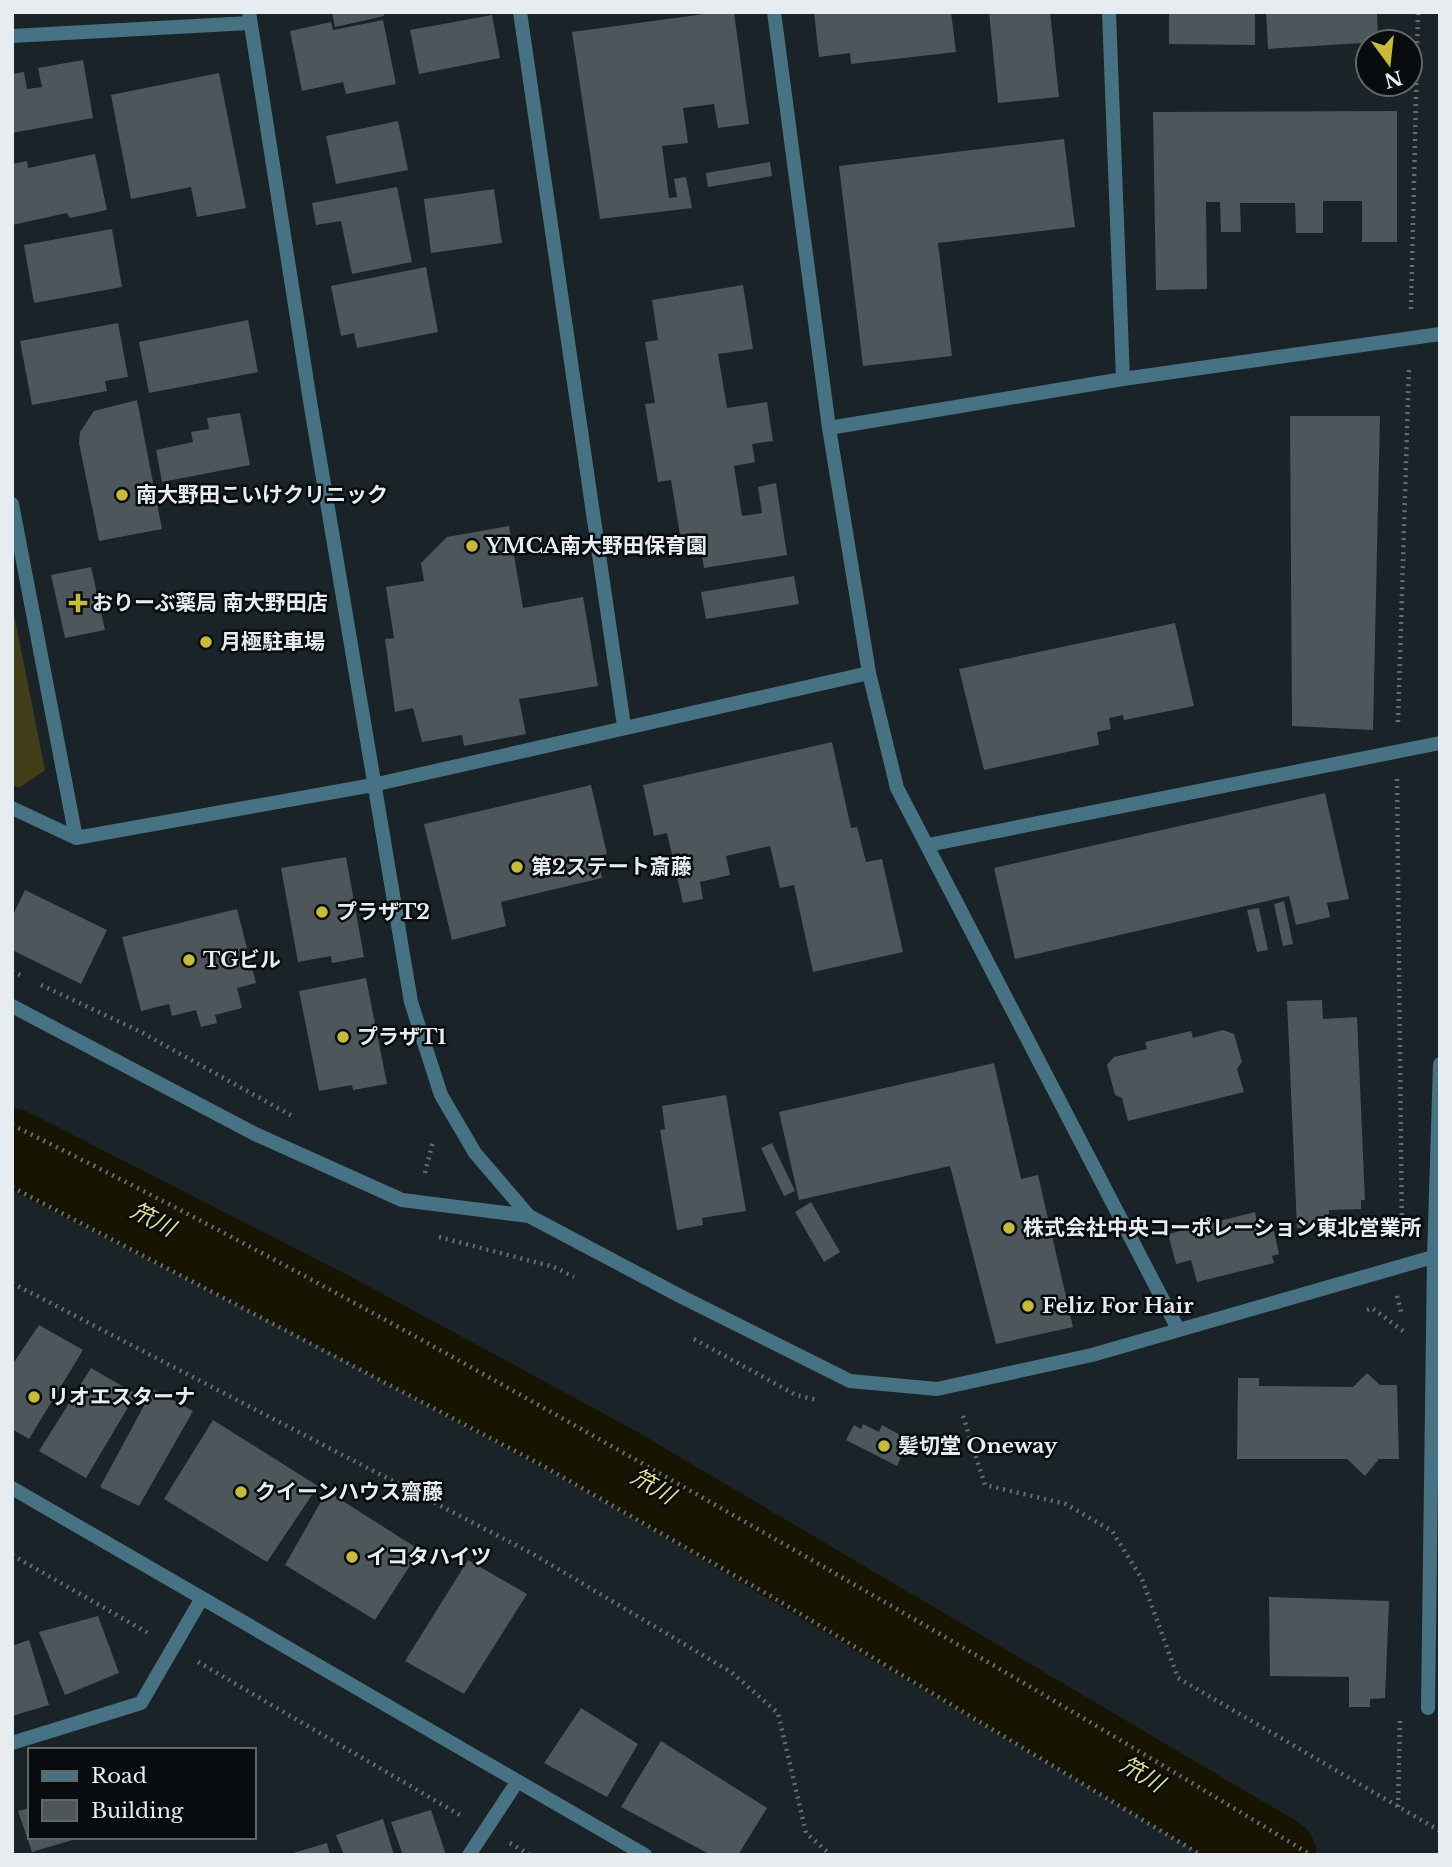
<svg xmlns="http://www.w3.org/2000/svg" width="1452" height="1867" viewBox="0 0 1452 1867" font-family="'Libre Baskerville','Noto Sans JP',serif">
	<rect width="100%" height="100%" fill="#1a2327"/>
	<path fill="#423e19" d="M12,604L45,770L19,788L12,785Z"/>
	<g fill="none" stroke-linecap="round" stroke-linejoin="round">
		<path stroke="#171401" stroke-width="77" d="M12,1147L339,1314L614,1463L1278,1855"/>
	</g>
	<path fill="#4c565b" d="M332,12H384V16L335,27Z
		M719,12H734L749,124L718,128L714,104L683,108L688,143L662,146L669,198L677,197L674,179L686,177L692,208L600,219L572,32Z
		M814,12H951L956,52L851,64L850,53L819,57Z
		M989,12H1050L1059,97L998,103Z
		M1169,12H1255V45L1169,44Z
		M1266,12H1377L1378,42L1268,49Z
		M492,15L500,58L419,74L410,30Z
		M383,20L396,84L346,94L343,82L302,91L290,31L331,22L333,30Z
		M83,60L93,118L12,133V74L24,72L27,89L42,87L38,68Z
		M219,73L246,208L197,217L191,187L131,199L111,95Z
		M1397,111V242H1362V201H1323V233H1296L1295,203H1240L1241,232H1221L1220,202H1206L1207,289L1156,290L1153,112Z
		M398,121L408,170L336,184L326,136Z
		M1064,139L1075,227L938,243L952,356L863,366L839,166Z
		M95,154L107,210L70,218L67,213L12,225V164L27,161L28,168Z
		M770,162L772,176L708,187L706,173Z
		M397,187L412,262L352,274L341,221L316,225L312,203Z
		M494,189L502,243L431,253L424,199Z
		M112,229L122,287L34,303L24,245Z
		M426,267L438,332L357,348L354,333L341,336L331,286Z
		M743,285L753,349L718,354L727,408L767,402L773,441L752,444L755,462L734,466L742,516L762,513L758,487L776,483L787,555L704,568L698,533L680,535L671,480L658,482L645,404L655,403L645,342L658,340L652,300Z
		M248,320L258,372L149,393L139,342Z
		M118,323L128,377L105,381L107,391L32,405L20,341Z
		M137,400L162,529L99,541L79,443L80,432L94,411Z
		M240,413L250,465L162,482L156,450L193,442L191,432L209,429L207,418Z
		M1290,416H1380L1373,730L1292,726Z
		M509,526L523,608L583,597L598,686L519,699L526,734L464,746L462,735L422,742L413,708L395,712L385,639L394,638L386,587L424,581L421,563L447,537Z
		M91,567L105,630L65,638L51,575Z
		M794,576L799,604L706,619L701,592Z
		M1175,623L1194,706L1124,720L1123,715L1109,718L1111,729L1097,732L1099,745L984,770L959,669Z
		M832,742L851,828L857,827L866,862L882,859L903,952L813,972L794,885L780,888L770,846L726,856L730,875L700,882L703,899L683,903L667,833L654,836L643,785Z
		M591,785L607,854L597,856L602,878L501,902L506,926L452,940L424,824Z
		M1325,793L1349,899L1327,903L1330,917L1296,925L1289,896L1015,959L994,868Z
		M346,857L364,957L332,963L331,956L298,962L281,868Z
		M25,890L107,930L81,984L12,950V917Z
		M1284,901L1293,944L1283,946L1274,904Z
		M1259,908L1268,950L1257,952L1247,910Z
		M237,909L256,983L237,988L242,1008L215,1015L217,1023L201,1027L196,1010L172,1016L169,1004L141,1011L122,937Z
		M366,978L387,1084L353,1090L352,1085L319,1091L299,991Z
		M1322,1000L1323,1019L1357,1017L1365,1200H1361V1209L1329,1210V1226L1297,1228L1287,1001Z
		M1223,1030L1234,1034L1242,1062L1237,1069L1244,1092L1128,1121L1122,1098L1115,1095L1107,1065L1114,1057L1147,1049L1145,1042L1191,1031L1193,1038Z
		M994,1063L1021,1179L1038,1175L1073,1327L996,1344L950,1166L799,1200L779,1112Z
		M726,1095L746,1211L702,1218L703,1225L677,1230L660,1130L665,1129L662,1106Z
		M772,1143L795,1191L784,1196L761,1148Z
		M811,1202L840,1252L824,1262L795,1212Z
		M1255,1212L1260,1235L1274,1231L1279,1254L1272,1256L1274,1263L1197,1282L1191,1260L1176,1264L1168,1234Z
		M39,1325L83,1350L29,1439L12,1429V1365Z
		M91,1368L136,1394L86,1478L39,1451Z
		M1367,1373L1380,1385H1397L1399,1459H1379L1365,1476L1347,1459H1237L1238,1378H1259V1386L1353,1387Z
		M153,1389L193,1411L139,1506L100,1487Z
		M213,1420L318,1486L267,1562L164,1499Z
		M863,1424L879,1432L882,1425L909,1440L897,1466L846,1440L854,1425L861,1429Z
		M327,1491L420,1550L375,1620L285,1565Z
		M468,1560L527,1594L464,1694L405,1661Z
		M1269,1597L1389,1601L1385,1698L1370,1699V1707H1349V1677L1270,1676Z
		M98,1616L119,1673L65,1695L39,1632Z
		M29,1640L49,1705L12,1716V1646Z
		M581,1708L638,1744L607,1797L544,1763Z
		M661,1741L767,1808L738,1855H711L621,1807Z
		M30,1808V1837L79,1838L32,1852L18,1811Z
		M431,1810L446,1855H403L391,1822Z
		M383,1819L394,1855H344L336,1835Z
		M327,1843L330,1855H290V1854Z"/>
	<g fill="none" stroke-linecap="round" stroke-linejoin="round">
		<path stroke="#656d71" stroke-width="4.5" stroke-dasharray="2 5" stroke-linecap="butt" d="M1411,309L1418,12
			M1398,722L1409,367
			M1397,779L1402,1236
			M12,971L24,977
			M41,985L139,1031L294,1117
			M12,1125C216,1225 415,1335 613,1447C847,1579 1080,1714 1311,1855
			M425,1173L433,1141
			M12,1187L538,1463L774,1598L1201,1855
			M439,1237L554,1267L574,1277
			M12,1283L533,1554L731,1672L778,1713L806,1833L831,1855
			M1397,1296L1402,1315
			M1367,1310L1372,1308L1403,1331
			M694,1339L796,1395L817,1400
			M963,1416L985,1485L1066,1504L1112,1531L1142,1579L1178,1678L1440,1831
			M12,1555L148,1633
			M198,1662L460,1815
			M1398,1807L1400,1719
			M510,1843L530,1855"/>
		<path stroke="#477284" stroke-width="14" d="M520,12L624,726
			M774,12L829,428L869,673L897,788L1178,1329
			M1109,12L1123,379
			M12,36L249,23
			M829,428L1123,379L1440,334
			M12,504L76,838
			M12,808L76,838L373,785L869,673
			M928,845L1440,743
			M12,1488L645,1855
			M1428,1708L1434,1257L1440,1064
			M12,1743L141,1703L202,1598
			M469,1855L517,1782"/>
		<path stroke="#477284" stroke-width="14" d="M249,12L310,401L411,1002L441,1095L475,1153L529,1216L680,1296L850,1381L937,1389L1092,1355L1440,1255
			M12,1006L255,1134L402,1200L529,1216"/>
	</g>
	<g fill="#c9bb3a" stroke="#080c0e" stroke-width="2.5">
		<circle cx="122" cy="495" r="7"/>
		<circle cx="472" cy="546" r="7"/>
		<path d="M74.5 592.5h7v7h7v7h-7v7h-7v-7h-7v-7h7z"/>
		<circle cx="206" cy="642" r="7"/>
		<circle cx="517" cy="867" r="7"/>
		<circle cx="322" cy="912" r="7"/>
		<circle cx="189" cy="960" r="7"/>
		<circle cx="343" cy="1037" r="7"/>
		<circle cx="1009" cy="1228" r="7"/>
		<circle cx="1028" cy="1306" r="7"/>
		<circle cx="34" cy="1397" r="7"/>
		<circle cx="884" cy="1446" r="7"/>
		<circle cx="241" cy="1492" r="7"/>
		<circle cx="352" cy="1557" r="7"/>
	</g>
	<g text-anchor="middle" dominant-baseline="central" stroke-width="5" stroke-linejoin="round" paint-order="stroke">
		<g font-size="21" font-weight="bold" fill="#e6ecef" stroke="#080c0e" text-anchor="start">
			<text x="136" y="495">南大野田こいけクリニック</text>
			<text x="486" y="546">YMCA南大野田保育園</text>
			<text x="92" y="603">おりーぶ薬局 南大野田店</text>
			<text x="220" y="642">月極駐車場</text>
			<text x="531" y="867">第2ステート斎藤</text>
			<text x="336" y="912">プラザT2</text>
			<text x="203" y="960">TGビル</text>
			<text x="357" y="1037">プラザT1</text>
			<text x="1023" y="1228">株式会社中央コーポレーション東北営業所</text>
			<text x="1042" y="1306">Feliz For Hair</text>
			<text x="48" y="1397">リオエスターナ</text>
			<text x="898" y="1446">髪切堂 Oneway</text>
			<text x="255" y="1492">クイーンハウス齋藤</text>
			<text x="366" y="1557">イコタハイツ</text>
		</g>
		<g font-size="23" font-style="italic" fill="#e5de95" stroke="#080c0e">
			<text transform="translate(153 1219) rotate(27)">笊川</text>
			<text transform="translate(653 1486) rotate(31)">笊川</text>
			<text transform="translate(1142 1774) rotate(31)">笊川</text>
		</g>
	</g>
	<rect width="1452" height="1867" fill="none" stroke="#e6ecef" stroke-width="28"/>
	<rect x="28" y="1748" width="228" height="91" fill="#080c0e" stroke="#616668" stroke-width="2"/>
	<rect x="42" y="1771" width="35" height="10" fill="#477284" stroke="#616668" stroke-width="2"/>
	<text x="91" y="1783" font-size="21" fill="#e6ecef">Road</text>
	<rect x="42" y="1800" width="35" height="21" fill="#4c565b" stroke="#616668" stroke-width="2"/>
	<text x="91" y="1818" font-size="21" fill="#e6ecef">Building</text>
	<g transform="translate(1389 63) rotate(165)"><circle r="33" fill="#080c0e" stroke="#616668" stroke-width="2"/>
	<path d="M0-5L12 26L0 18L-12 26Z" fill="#c9bb3a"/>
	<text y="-10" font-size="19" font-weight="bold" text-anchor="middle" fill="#e6ecef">N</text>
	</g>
</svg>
